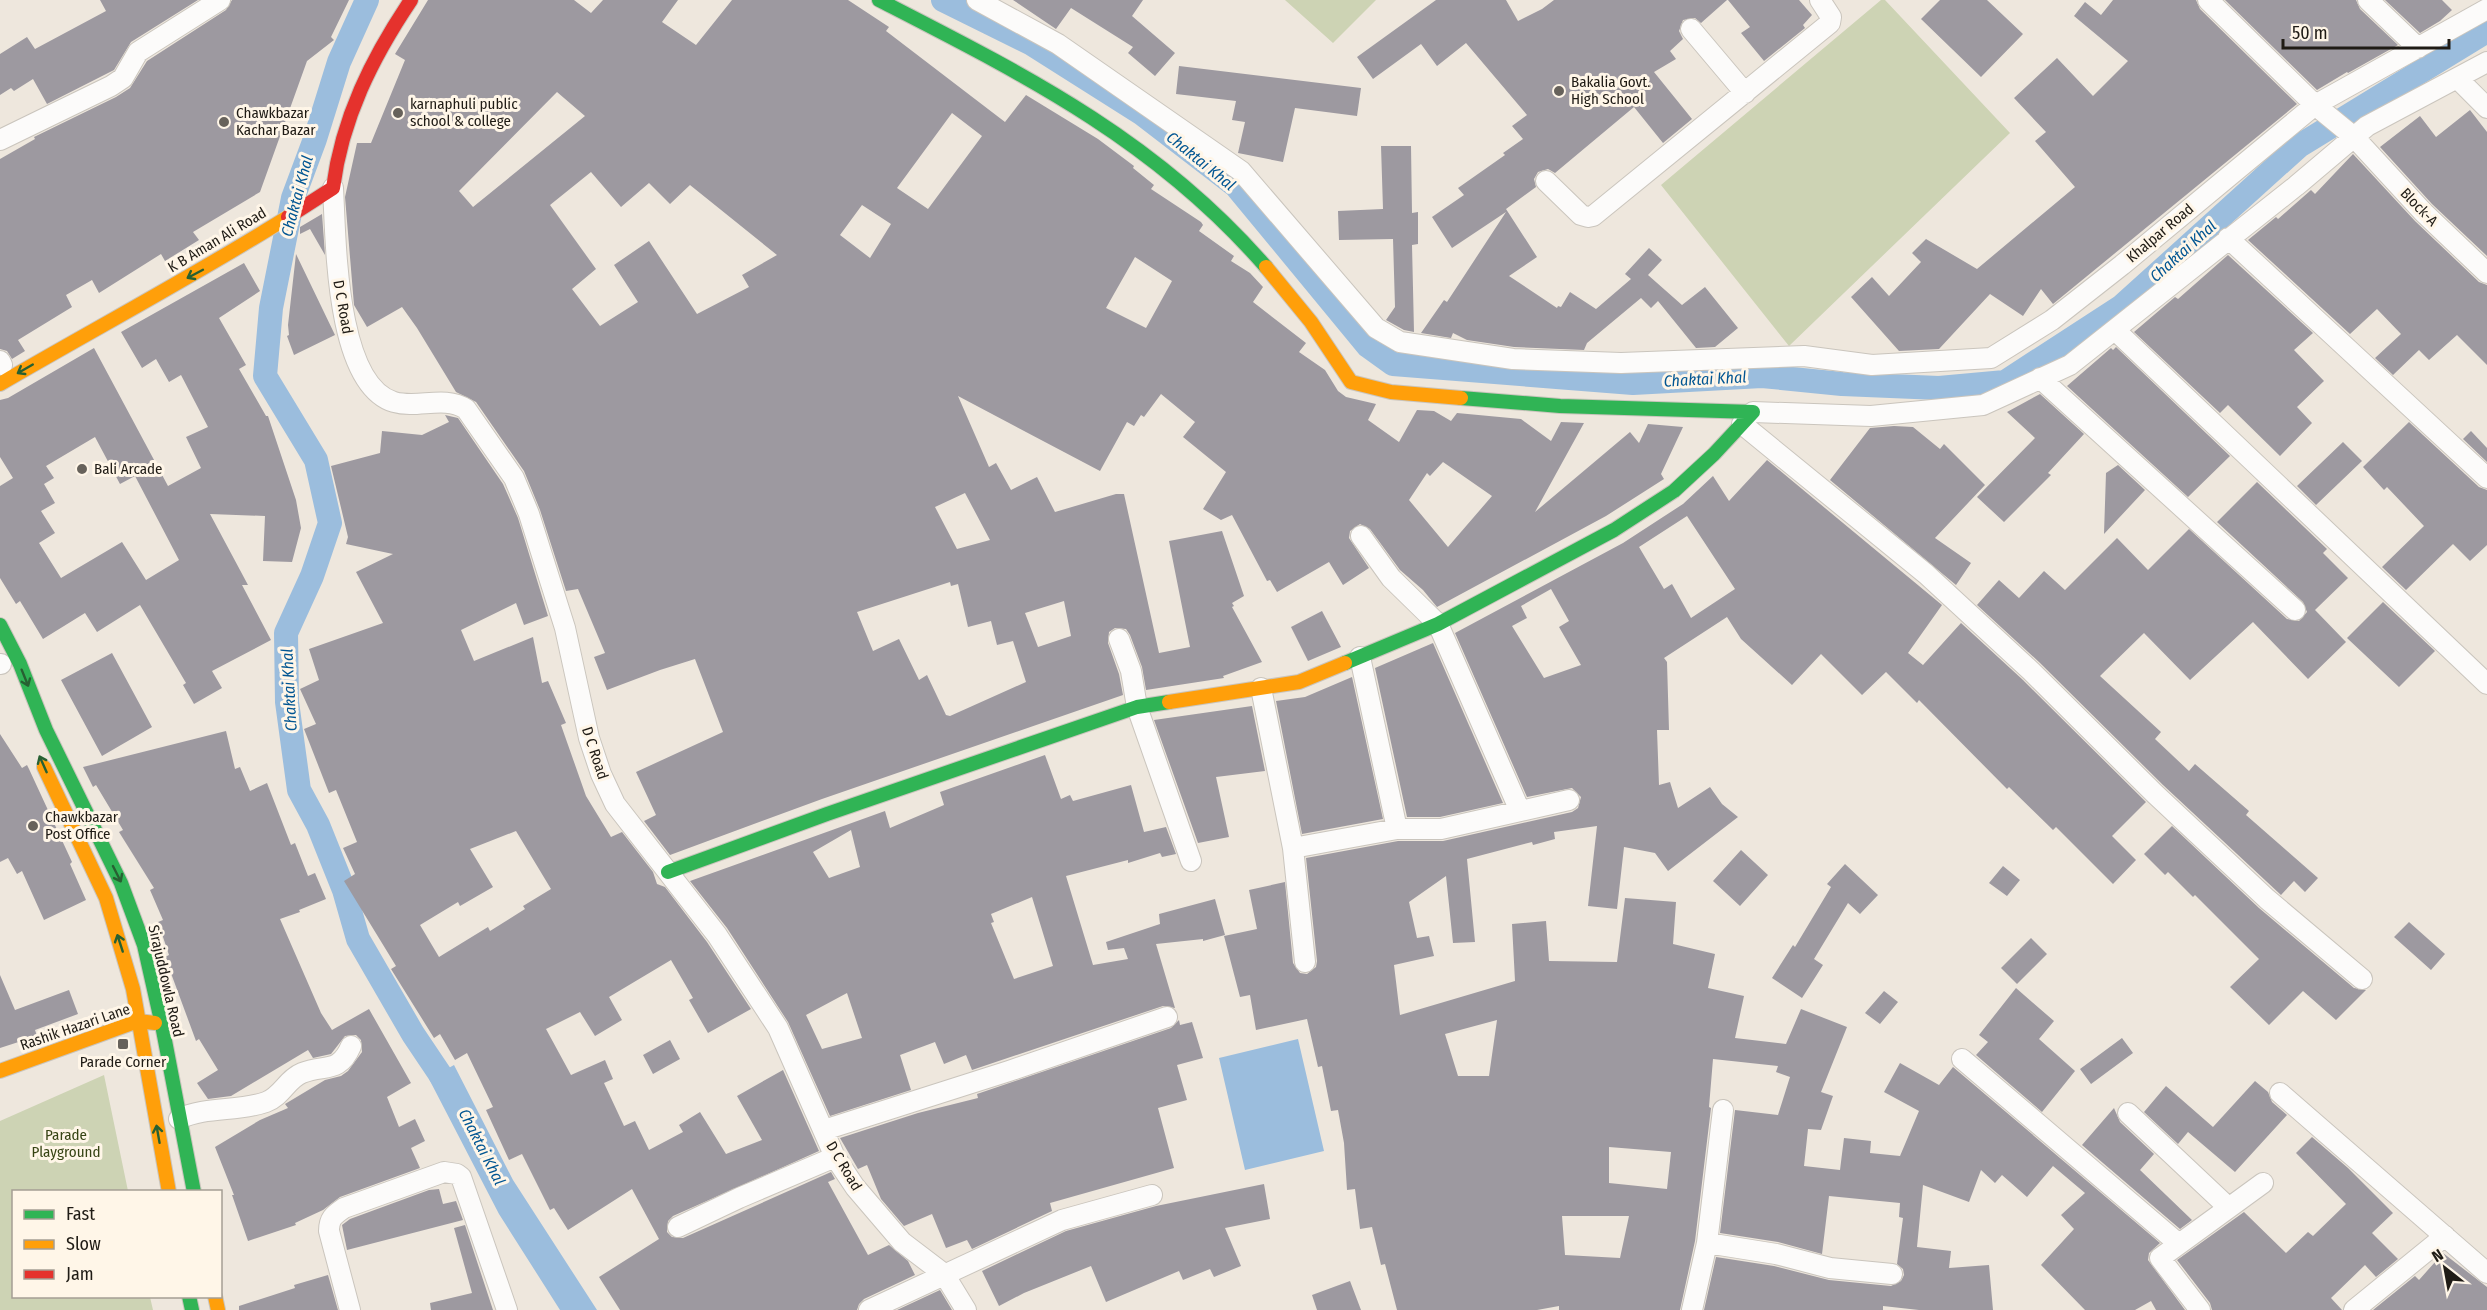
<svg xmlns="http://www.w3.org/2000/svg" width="2487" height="1310" viewBox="0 0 2487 1310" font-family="'Fira Sans Condensed',sans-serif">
	<rect width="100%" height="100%" fill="#eee7dd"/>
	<path fill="#cdd3b4" d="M1285,0H1376L1333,43Z
		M1881,0H1885L2010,133L1789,346L1661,185Z
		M104,1075L128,1191L14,1192V1296L150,1297L153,1310H0V1121Z"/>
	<path fill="#9bbddd" d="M1298,1039L1324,1151L1245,1170L1219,1058Z
		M454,1065L513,1180L597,1310H560L499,1214L429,1079Z"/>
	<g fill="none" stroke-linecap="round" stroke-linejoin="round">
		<path stroke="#9bbddd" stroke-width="24" d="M367,0L339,62L315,139L293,198L271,308L265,376L316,460L330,523L312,576L286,633L287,702L299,790L318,825L344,890L358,939L413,1034L458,1101
			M943,0L1032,44L1141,113L1236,186L1368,346L1393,364L1633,383L1762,376L1842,384L1939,388L2005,382L2122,306L2299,146L2487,31"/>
	</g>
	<path fill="#9d99a0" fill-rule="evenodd" d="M100,0H198L131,42L114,70L47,104L33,79L14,91L11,88L0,95V54L27,37L35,49L106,11Z
		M232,0H349L331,37L334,40L307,61L260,192L193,232L199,240L165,261L161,254L99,293L92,280L66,295L72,307L18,340L25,351L12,359L7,351L0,349V159L35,139L34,137L116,97L130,88L147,61L226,10Z
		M428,0H574L591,13L603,0H678L662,22L696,45L732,0H848L889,27L886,31L1005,122L1026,95L1098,139L1134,166L1133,168L1154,185L1151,189L1201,222L1203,225L1199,231L1234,256L1231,261L1250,273L1263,287L1253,302L1306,343L1299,352L1325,370L1338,391L1346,397L1376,404L1368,420L1399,442L1417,410L1434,411L1451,421L1457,413L1521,419L1551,441L1561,422L1584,423L1535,512L1630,432L1639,443L1648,424L1683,427L1661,474L1664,479L1606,516L1437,607L1423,590L1400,570L1370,529L1360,524L1350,531L1349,538L1369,568L1343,585L1329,562L1277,592L1270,580L1267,581L1232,515L1221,520L1203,509L1226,472L1183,437L1195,422L1161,394L1144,417L1141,415L1134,426L1127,422L1100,471L958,396L989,467L996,463L1011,490L1037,477L1055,512L1116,494H1124L1159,653L1190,647L1169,541L1222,531L1244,596L1232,603L1234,606L1232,607L1262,662L1223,676L1224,678L1146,690L1142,667L1130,635L1126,629L1115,628L1109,632L1108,643L1119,674L1123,695L822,799L670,855L644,821L656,815L636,772L723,732L695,659L660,670L607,690L594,657L605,653L578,589L566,591L540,510L524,471L476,402L456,392L417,328L402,307L367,327L354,305L345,197L357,143H371L405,60L395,54ZM557,92L585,116L473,207L459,191ZM952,113L982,136L928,209L897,188ZM591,172L621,207L649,183L670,204L690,185L777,255L742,275L749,287L697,314L649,241L614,265L638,302L600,326L572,289L596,269L550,205ZM862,205L891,224L870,258L840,235ZM1135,257L1172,281L1146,328L1106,308ZM1443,462L1492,496L1448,547L1409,500L1427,473L1430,476ZM965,493L990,540L957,549L935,507ZM950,582L951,586L958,584L968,627L991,621L997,645L1013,641L1026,682L950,716L946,715L927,675L919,680L899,639L873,651L857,612ZM1064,601L1071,636L1038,647L1025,613Z
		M1013,0H1143L1132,16L1175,53L1155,76L1128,53L1133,47L1071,8L1056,29Z
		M1436,0H1506L1518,21L1542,9L1554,0H1727L1701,23L1695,18L1683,20L1679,31L1683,39L1670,51L1676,59L1654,72L1692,119L1663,143L1634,107L1555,173L1548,169L1538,172L1534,179L1536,187L1506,209L1537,257L1509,276L1557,308L1558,306L1561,307L1570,292L1596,309L1631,279L1625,274L1649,248L1662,260L1648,275L1682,305L1705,287L1738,328L1715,347L1696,348L1658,301L1651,308L1641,298L1587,343L1584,350L1514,347L1467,340L1453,333L1451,338L1421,333L1444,300L1447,302L1506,212L1452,248L1432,217L1464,195L1458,188L1505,155L1503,153L1523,139L1512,126L1527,115L1466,43L1437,66L1421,44L1373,79L1357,57Z
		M1728,0H1799L1812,15L1803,25L1805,28L1764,61L1741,33L1750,27Z
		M1940,0H1987L2023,34L1981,77L1921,19Z
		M2113,0H2196L2200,9L2297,104L2053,304L2041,289L2023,316L1990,294L1939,349L1899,351L1851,297L1872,277L1889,296L1921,262L1912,253L1926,239L1977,269L2075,187L2035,141L2046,132L2014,98L2057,58L2093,96L2128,61L2074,16L2085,2L2101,15Z
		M2225,0H2356L2360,9L2398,45L2348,73L2347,72L2317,90Z
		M2385,0H2442L2452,10L2440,21L2420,33Z
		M1179,66L1361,88L1357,116L1295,108L1283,162L1238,153L1245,122L1232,120L1236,101L1176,94Z
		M2470,110L2487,132V256L2432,204L2380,147L2420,116L2436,137Z
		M1381,146H1411L1412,213L1418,212V244L1412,245L1414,332L1404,330L1386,320L1395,307L1393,239L1339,240L1338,211L1383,209Z
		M2353,154L2415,221L2479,282L2487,285V365L2457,335L2429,360L2419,350L2393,375L2375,358L2401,334L2377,309L2350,334L2248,240L2276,217L2278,219L2311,190L2315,194Z
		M322,214L324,241L325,255L310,229L300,234V227Z
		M296,254L335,335L294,355L287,336L289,335L288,325Z
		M2228,255L2313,333L2294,350L2324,381L2297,407L2312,423L2280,456L2228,405L2220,413L2134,332L2175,297L2178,299Z
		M244,263L260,291L219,318L246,365L239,369L266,416H268L296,500L301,528L292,562L263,561L265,516L210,514L248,585H242L271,640L212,671L222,688L194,704L183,685L186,683L140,605L97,632L85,613L43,639L20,601L16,604L0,578V486L13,478L0,457V400L8,398L94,348L168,486L201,468L186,437L208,427L181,375L169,382L156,359L142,368L121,332ZM95,437L120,484L135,476L179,560L146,580L122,542L61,578L39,543L55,533L41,511L55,503L44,484L54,478L46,466Z
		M2116,347L2230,456L2188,497L2067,386L2111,348L2113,350Z
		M2040,394L2084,434L2048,473L2051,475L2004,522L1977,497L2035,438L2007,412Z
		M445,415L458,418L503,484L518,518L548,616L524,625L516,603L461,630L474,661L533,637L542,683L548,681L566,723L561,725L586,796L611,837L622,832L653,872L657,884L665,887L707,942L751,1009L708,1033L689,1000L693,998L671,960L609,997L622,1020L595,1036L580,1012L546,1029L571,1075L605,1060L613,1079L604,1083L624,1126L635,1121L649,1150L683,1132L679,1125L700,1112L726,1154L762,1140L737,1096L783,1070L819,1151L673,1216L668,1221L667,1232L672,1237L683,1238L831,1172L835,1179L828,1182L868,1255L889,1245L908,1261L915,1275L864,1299L859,1304L857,1310H620L599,1277L659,1239L632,1189L568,1230L554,1208L550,1210L522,1154L509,1160L486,1110L493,1107L467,1053L455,1060L440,1034L434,1038L391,969L396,966L344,881L355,874L343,848L357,842L336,790L329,793L304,729L316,724L300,689L319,680L309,649L383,623L356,572L393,554L346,544L348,537L331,466L380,453L382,431L422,435L449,422ZM516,831L551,889L523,906L525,909L490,931L488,927L439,957L420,925L458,902L460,906L493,887L470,849Z
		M2409,422L2479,487L2487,490V545L2470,561L2453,544L2406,590L2382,567L2424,526L2387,487L2384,490L2363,467Z
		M1894,426L1913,427L1940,449L1944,444L1985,485L1935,538L1971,563L1956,585L1830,480L1870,428Z
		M2471,431L2487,448V462L2463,439Z
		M2343,442L2362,461L2316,505L2297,486Z
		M1767,460L1942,605L1908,653L1923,665L1961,623L2023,680L2146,802L2112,836L2136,860L2113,884L2056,827L2053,830L2009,787L2007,789L1919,700L1917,703L1886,672L1862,695L1821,654L1792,685L1741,639L1727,617L1664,658L1667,662L1669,730H1657L1659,785L1670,782L1678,808L1710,787L1722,804L1738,817L1668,871L1655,853L1624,847L1617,909L1588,906L1597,826L1554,832L1555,839L1533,845L1532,842L1467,859L1475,942L1453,943L1446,876L1409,902L1417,938L1429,936L1434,956L1394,965L1400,1015L1515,981L1512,924L1546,921L1549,961L1617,962L1625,898L1676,902L1673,944L1715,954L1708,988L1744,996L1735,1038L1786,1044L1801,1009L1847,1027L1821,1092L1833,1096L1821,1130L1808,1129L1804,1166L1840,1170L1844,1138L1871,1141L1870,1153L1900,1156L1919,1111L1884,1092L1900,1063L1939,1085L1953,1067L2160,1243L2149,1253L2148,1260L2185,1310H2156L2151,1301L2135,1310H2085L2041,1265L2074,1229L2061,1215L2085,1193L2053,1166L2027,1197L2002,1175L1995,1183L1981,1170L1969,1202L1923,1185L1917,1247L1951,1251L1949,1268L1989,1265L1993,1310H1919L1883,1306V1310H1704L1716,1257L1774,1266L1829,1280L1891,1286L1901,1281L1904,1275L1903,1269L1897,1264L1903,1218L1899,1217L1900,1203L1829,1196L1822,1254L1778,1242L1720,1233L1735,1110L1778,1115L1790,1077L1776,1072L1778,1066L1713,1059L1709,1107L1711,1108L1695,1241L1680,1310H1559V1306L1537,1310H1397L1385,1264L1381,1265L1372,1227L1360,1229L1355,1189L1347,1190L1344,1143L1338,1110L1331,1111L1322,1066L1318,1067L1307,1019L1256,1030L1250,995L1240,997L1224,936L1257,929L1249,890L1285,882L1293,963L1300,973L1307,974L1316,967L1317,961L1306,858L1398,841H1443L1572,812L1578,808L1581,797L1572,788L1527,797L1455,633L1623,543L1683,504L1713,476L1729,501ZM1687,516L1735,589L1691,618L1672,584L1664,589L1639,547ZM1551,589L1569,621L1559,627L1581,665L1544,678L1512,626L1527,618L1521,606ZM1497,1020L1489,1076H1458L1445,1034ZM1609,1147L1671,1152L1667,1189L1609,1183ZM1562,1216H1629L1620,1258L1565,1255Z
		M2118,465L2145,490L2104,534L2106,473Z
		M2257,482L2327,549L2323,553L2348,578L2315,610L2346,642L2308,679L2253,622L2190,680L2144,633L2100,676L2161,732L2155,739L2189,771L2195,764L2249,811L2246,815L2318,878L2305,892L2294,881L2281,895L2163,785L2039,662L1977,605L1999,580L2019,598L2044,571L2065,590L2117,538L2148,570L2189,529L2287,619L2299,621L2307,612L2303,602L2217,522Z
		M2383,602L2435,651L2399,687L2347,638Z
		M1322,611L1341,647L1308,661L1291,627Z
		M1433,643L1503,803L1440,817H1407L1375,668Z
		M112,653L152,727L102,756L61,680Z
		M1352,677L1383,819L1302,834L1276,701L1305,697Z
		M1252,706L1265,771L1216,777L1229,837L1198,843L1154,720Z
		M226,731L235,769L240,767L250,791L267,783L291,845L295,843L308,876L315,873L326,899L299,910L300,912L280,919L321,1013L332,1030L369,1009L411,1083L387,1097L399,1127L415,1119L425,1141L411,1148L420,1168L340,1197L323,1210L295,1223L296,1225L248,1241L232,1195H234L215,1147L260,1120L288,1108L285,1104L325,1080L341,1076L348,1071L362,1052L361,1040L356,1035L345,1036L331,1054L313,1058L308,1050L231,1096L208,1099L197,1083L218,1070L199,1039L196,1041L165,957L169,955L158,922L163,920L150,890L154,888L119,832L123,830L96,785L93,787L83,767Z
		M0,734L22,768L27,765L29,769L72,862L70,864L86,900L44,920L22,871L17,874L8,858L0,862Z
		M1045,755L1061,799L1070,795L1073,801L1131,785L1144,832L1166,827L1176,854L1162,857L1160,853L1128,863V860L1066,876L1093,965L1128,959L1124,948L1108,950L1106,942L1160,924L1159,914L1215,899L1225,935L1203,941V939L1156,944L1175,1008L1163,1006L972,1070L966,1055L944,1064L935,1042L900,1055L911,1090L830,1116L788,1022L727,928L690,881L885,811L890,828L944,805L940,792ZM851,830L860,867L829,878L813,852ZM1032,897L1053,966L1014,979L991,923L994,922L991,914ZM847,993L862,1038L822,1049L806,1015Z
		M2172,826L2259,908L2354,988L2366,990L2336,1020L2303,991L2269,1025L2230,987L2259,959L2195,895L2193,897L2168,872L2165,875L2144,854Z
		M1741,850L1768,875L1740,906L1713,881Z
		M1845,864L1878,895L1860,914L1848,903L1814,959L1823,965L1802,998L1772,978L1793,945L1795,947L1831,887L1827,884Z
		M2003,866L2020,880L2007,896L1989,883Z
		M2409,922L2445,954L2431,970L2394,937Z
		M2031,938L2047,954L2017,984L2001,968Z
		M0,975L15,1010L69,990L78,1014L35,1030L37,1036L0,1048Z
		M2016,988L2054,1021L2039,1039L2075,1071L2042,1112L1976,1055L1988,1042L1979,1035Z
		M1884,991L1898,1002L1880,1024L1865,1013Z
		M1179,1020L1180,1025L1192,1022L1203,1058L1177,1065L1187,1100L1158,1108L1174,1168L1050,1203L1052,1211L972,1249L967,1240L946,1248L932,1214L904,1226L881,1199L867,1165L858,1169L840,1138L918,1113L978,1098L977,1094L1171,1028Z
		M2122,1038L2133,1053L2091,1084L2080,1069Z
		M670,1040L680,1059L653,1074L643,1055Z
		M2255,1081L2268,1092L2272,1102L2287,1115L2235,1172L2188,1132L2178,1144L2144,1112L2166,1086L2213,1127Z
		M2114,1108L2120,1122L2154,1154L2140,1170L2192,1220L2180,1229L2082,1145Z
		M2312,1137L2348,1168L2393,1213L2372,1233L2398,1259L2376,1277L2365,1265L2331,1298L2342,1310H2212L2210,1303L2177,1260L2244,1212L2286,1253L2308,1232L2313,1236L2346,1204L2296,1153Z
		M1264,1184L1270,1219L1225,1228L1241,1266L1214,1277L1210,1269L1183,1280L1179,1271L1106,1302L1091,1266L1024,1293L999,1306L982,1271L1066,1231L1156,1206Z
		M439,1189L443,1204L456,1201L463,1220L347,1250L342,1225L350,1219L429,1190Z
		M465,1225L493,1310H431L430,1303L472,1293L454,1228Z
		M2443,1253L2487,1287V1310H2373L2415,1276L2419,1280Z
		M328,1275L338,1310H239V1306L295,1288L294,1285Z
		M1350,1281L1361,1310H1317L1312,1295Z
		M940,1290L952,1310H897Z"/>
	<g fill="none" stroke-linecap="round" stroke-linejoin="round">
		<g stroke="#cac5bd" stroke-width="22">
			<path id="street" d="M977,0L1058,44L1241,171L1376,328L1400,342L1513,359L1621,363L1804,356L1872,365L1991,358L2052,320L2122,265L2315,105L2487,9
				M2208,0L2315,105L2354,137L2423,212L2487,273
				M2368,0L2418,48
				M1691,29L1745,93
				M2458,79L2487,108
				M0,140L111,86L123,78L138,52L220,0
				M1546,181L1581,215L1588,217L1593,216L1830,23L1831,17L1820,0
				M333,188C336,238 335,384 394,402C418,409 444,395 466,409L514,478L529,514L565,628L589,738L601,774L615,804L717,935L778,1028L835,1157L855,1187L902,1242L944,1274L966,1310
				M2228,238L2487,478
				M2115,330L2487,684
				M0,361L2,365
				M2040,378L2295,610
				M1753,412L1871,416L1983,405L2070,365L2296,186L2367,126L2487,62
				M1742,424L1926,574L2031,671L2155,794L2267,899L2362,979
				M1361,536L1391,578L1438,624L1520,811
				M1119,639L1131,671L1137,707L1191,861
				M1360,657L1397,829
				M0,664H1
				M1261,688L1293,848L1305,962
				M1293,848L1397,829H1441L1569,800
				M1962,1059L2179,1244
				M2280,1093L2487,1273
				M2128,1113L2229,1208
				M179,1119C206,1106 238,1112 266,1102C282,1096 287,1079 302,1073C325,1064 339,1074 351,1046
				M824,1130L1009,1071L1167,1017
				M678,1227L739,1198L835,1157
				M1707,1243L1776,1254L1830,1268L1892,1274
				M350,1310L329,1231C329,1218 334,1215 344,1208L444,1172L457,1174L461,1177L507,1310
				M869,1310L1062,1220L1152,1195
				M1692,1310L1707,1243L1723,1110
				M2200,1310L2160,1258L2263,1183
				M2354,1310L2445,1236"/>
		</g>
		<g stroke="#cac5bd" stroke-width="16">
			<path id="fast" d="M879,0C1025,75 1156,140 1266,267
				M0,625L20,664L46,730L121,883L144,945L162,1025L194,1192
				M1345,663L1438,624L1614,530L1674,491L1714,454L1753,412L1560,406L1461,398
				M668,872L827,814L1137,707L1169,702
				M189,1296L192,1310"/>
		</g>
		<g stroke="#cac5bd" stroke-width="16">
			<path id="slow" d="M1266,267L1311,322L1351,382L1391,392L1461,398
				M0,384C96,328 194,276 288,217
				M1169,702L1299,682L1345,663
				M44,767L106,898L133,989L169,1192
				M0,1071L138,1021L155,1023
				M215,1296L218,1310"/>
		</g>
		<g stroke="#cac5bd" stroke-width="16">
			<path id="jam" d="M288,217L333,188C342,118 372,58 411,0"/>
		</g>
		<use href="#street" stroke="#fcfbfa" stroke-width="20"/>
		<use href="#fast" stroke="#30b455" stroke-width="14"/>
		<use href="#slow" stroke="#ff9f0a" stroke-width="14"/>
		<use href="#jam" stroke="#e5322d" stroke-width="14"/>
	</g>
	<defs><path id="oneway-shaft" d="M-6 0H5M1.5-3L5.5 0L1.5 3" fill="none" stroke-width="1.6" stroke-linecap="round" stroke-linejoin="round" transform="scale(1.5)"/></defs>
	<g stroke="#276032">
		<use href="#oneway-shaft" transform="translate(195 274) rotate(152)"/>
		<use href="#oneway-shaft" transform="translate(25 369) rotate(150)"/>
		<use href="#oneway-shaft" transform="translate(25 678) rotate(68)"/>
		<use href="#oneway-shaft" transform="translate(43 764) rotate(-114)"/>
		<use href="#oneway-shaft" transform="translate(117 874) rotate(63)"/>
		<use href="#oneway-shaft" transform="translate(120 943) rotate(-108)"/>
		<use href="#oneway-shaft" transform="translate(158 1134) rotate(-100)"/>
	</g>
	<g fill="#67625b" stroke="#fff6e8" stroke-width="2">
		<circle cx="1559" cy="91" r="6"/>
		<circle cx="398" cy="113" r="6"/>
		<circle cx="224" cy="122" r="6"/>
		<circle cx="82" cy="469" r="6"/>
		<circle cx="33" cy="826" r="6"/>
		<rect x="117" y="1038" width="12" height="12" rx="3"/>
	</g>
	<g text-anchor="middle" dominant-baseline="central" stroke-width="6" stroke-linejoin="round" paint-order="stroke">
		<g font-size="15" fill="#1f1b15" stroke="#fff6e8" text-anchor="start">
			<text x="1571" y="82">Bakalia Govt.<tspan x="1571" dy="17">High School</tspan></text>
			<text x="410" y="104">karnaphuli public<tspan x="410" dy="17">school &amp; college</tspan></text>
			<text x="236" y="113">Chawkbazar<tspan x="236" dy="17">Kachar Bazar</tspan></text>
			<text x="94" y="469">Bali Arcade</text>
			<text x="45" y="817">Chawkbazar<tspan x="45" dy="17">Post Office</tspan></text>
			<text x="123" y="1062" text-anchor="middle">Parade Corner</text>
		</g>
		<g font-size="15" fill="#1f1b15" stroke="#fff6e8">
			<text transform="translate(2419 207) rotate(46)">Block-A</text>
			<text transform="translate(2160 233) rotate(-40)">Khalpar Road</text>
			<text transform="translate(217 240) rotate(-31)">K B Aman Ali Road</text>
			<text transform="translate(343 307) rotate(80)">D C Road</text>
			<text transform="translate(595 753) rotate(72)">D C Road</text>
			<text transform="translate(166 981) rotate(77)">Sirajuddowla Road</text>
			<text transform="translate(75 1027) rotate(-19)">Rashik Hazari Lane</text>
			<text transform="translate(844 1166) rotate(59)">D C Road</text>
		</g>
		<g font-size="15" fill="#374414" stroke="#fff6e8">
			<text x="66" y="1135">Parade<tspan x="66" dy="17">Playground</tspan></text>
		</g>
		<g font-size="16" font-style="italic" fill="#015592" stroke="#fff6e8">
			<text transform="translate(1201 161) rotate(39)">Chaktai Khal</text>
			<text transform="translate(297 196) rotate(-75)">Chaktai Khal</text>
			<text transform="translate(2183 251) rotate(-42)">Chaktai Khal</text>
			<text transform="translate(1705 379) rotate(-3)">Chaktai Khal</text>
			<text transform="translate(289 690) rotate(-93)">Chaktai Khal</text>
			<text transform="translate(482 1147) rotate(63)">Chaktai Khal</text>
		</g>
	</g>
	<rect x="12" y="1190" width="210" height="108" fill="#fff6e8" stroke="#a59e94" stroke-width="1.5"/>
	<rect x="24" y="1210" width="30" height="9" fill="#30b455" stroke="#a59e94" stroke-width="1.5"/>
	<text x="66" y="1220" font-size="18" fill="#1f1b15">Fast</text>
	<rect x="24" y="1240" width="30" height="9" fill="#ff9f0a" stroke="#a59e94" stroke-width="1.5"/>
	<text x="66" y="1250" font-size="18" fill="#1f1b15">Slow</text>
	<rect x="24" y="1270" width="30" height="9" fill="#e5322d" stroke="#a59e94" stroke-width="1.5"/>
	<text x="66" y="1280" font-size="18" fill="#1f1b15">Jam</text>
	<g transform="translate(2445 1268) rotate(329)" stroke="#fff6e8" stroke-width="4.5" paint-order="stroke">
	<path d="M0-4.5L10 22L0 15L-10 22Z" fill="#1f1b15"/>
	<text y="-9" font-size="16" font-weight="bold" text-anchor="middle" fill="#1f1b15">N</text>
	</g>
	<path d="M2283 39v9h166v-9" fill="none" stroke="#1f1b15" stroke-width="3"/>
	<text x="2292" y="39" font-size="18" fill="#1f1b15" stroke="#fff6e8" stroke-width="4.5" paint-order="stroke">50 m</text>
</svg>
